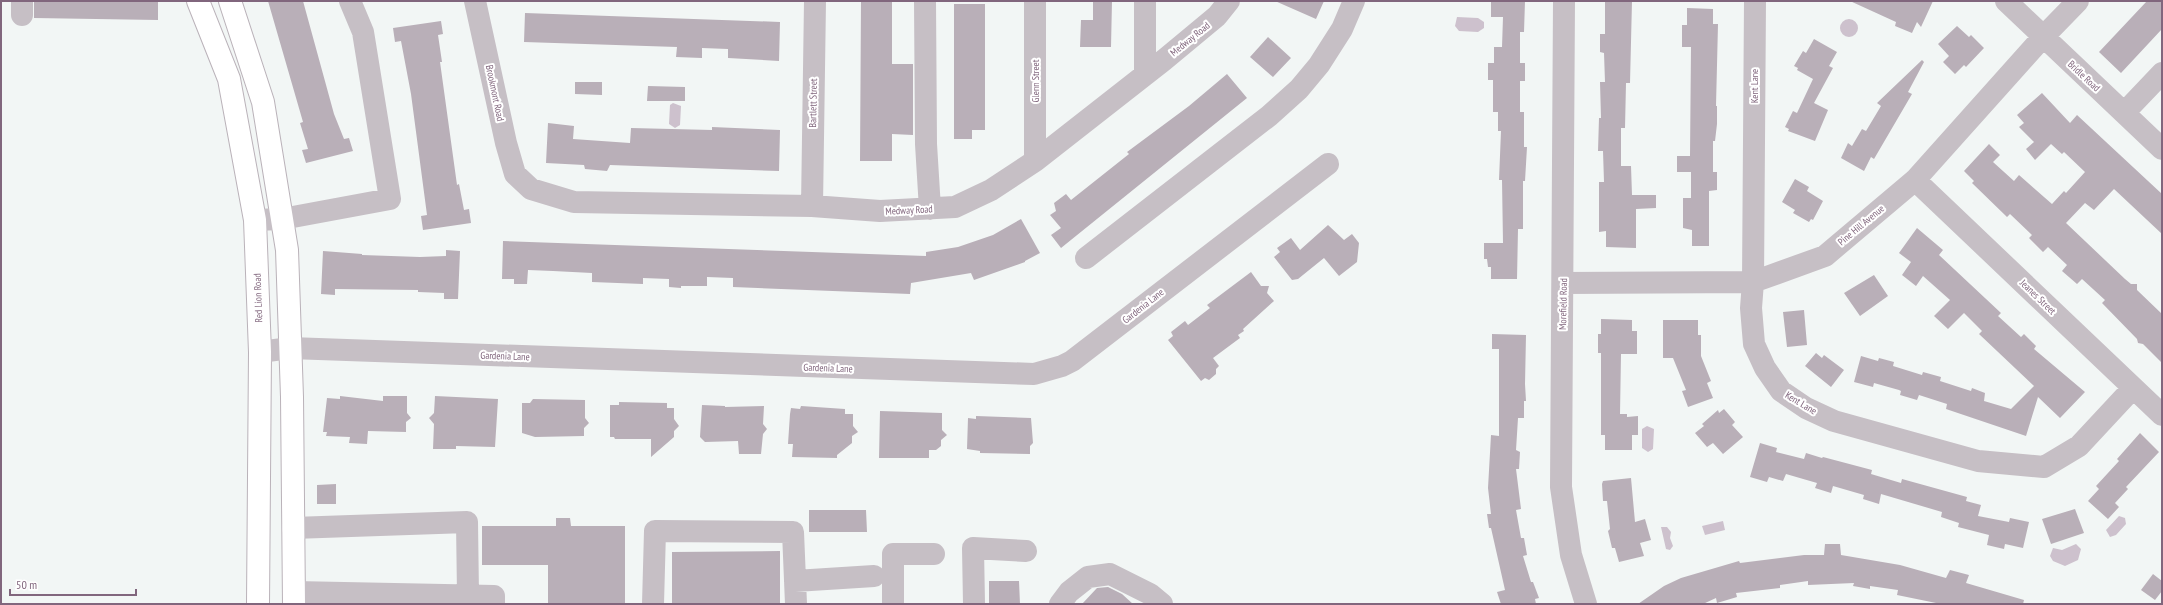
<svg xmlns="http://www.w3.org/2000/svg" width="2163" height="605" viewBox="0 0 2163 605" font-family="'PT Sans Narrow',sans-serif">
	<rect width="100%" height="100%" fill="#f2f6f5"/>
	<path fill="#cdc1cd" d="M1457,17L1478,18L1484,22V28L1478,32L1459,31L1455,26Z
		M1840 28a9 9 0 1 1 18 0a9 9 0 1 1-18 0Z
		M673,103L681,106L680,125L675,128L669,124L670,105Z
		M1647,426L1654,429L1653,449L1648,452L1642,448V429Z
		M2119,516L2125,518L2126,524L2116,535L2110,537L2106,530Z
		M1723,521L1725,530L1705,535L1702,526Z
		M1661,527H1667L1671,532L1670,538L1673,546L1670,550L1666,549Z
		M2076,544L2081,549L2078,560L2065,566L2053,561L2050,556L2053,548L2062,550Z"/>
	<path fill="#b9afb8" d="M34,1H158V20L34,18Z
		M268,1H303L334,114L344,139L349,138L353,151L306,163L302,150L308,149L300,123L303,122Z
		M861,1H892V64H913V135L892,134V161H860Z
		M1093,1H1112L1111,47H1080L1081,20H1093Z
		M1275,1H1324L1316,19Z
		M1491,1H1525L1524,32H1520V63H1525V81H1520V112H1524V147H1527L1525,181H1523V229H1518L1517,279H1491V267H1488L1487,259H1484V243H1503L1502,180H1499L1501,131H1498V112H1493V80H1488V63H1494V47H1502L1503,17H1491Z
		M1605,1H1632L1630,83H1626L1625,128H1621V166H1631L1632,195H1656V208L1636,209V248L1606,247V231L1599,232V182H1604L1603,151H1598L1599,118H1601L1600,82H1605L1604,53L1600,52V34H1605Z
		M1850,1H1933L1921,27L1917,22L1912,33L1895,26L1896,22Z
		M2147,1H2162V29L2121,73L2099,52Z
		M954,4H985V130H972V139H954Z
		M1687,8L1713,9V24H1718L1716,106H1717V124L1715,141H1713V172H1717V190L1709,191V246H1692V230L1683,228V198H1691V172H1677V156H1690L1691,47H1682V25H1687Z
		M525,13L780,22L779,61L728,58V49L702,48V58L676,57L677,47L524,42Z
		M441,21L443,34L438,35L442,62H440L457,185L459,184L464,210L469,209L471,223L423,230L421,216L427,215L411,94L401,41L395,42L393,28Z
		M1957,26L1969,37L1971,35L1984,48L1966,67L1964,65L1955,74L1943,62L1949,56L1938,44Z
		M1268,37L1291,58L1273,77L1250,57Z
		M1814,39L1837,52L1829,66L1833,68L1814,103L1828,110L1815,141L1788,131L1789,129L1785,127L1793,111L1797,113L1813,79L1797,70L1798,68L1794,66L1803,51L1806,53Z
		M1922,60L1924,62L1908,92L1912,94L1874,159L1871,157L1864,171L1841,158L1848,143L1852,146L1862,129L1866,131L1881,106L1877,103Z
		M1227,74L1247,98L1061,248L1051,235L1061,228L1050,215L1056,211L1054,203L1066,194L1071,200L1129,154L1127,152L1189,106Z
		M575,82H602V95L575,94Z
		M648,86L685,87V101H647Z
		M2042,93L2070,123L2077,115L2162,194V234L2114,189L2094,210L2085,203L2066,223L2125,279L2131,284H2137V290L2162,314V363L2143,344L2138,343L2137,339L2102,303L2105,300L2082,279L2077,284L2062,271L2067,265L2048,247L2043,252L2029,238L2032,235L2010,214L2007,217L1972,183L1974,181L1964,171L1989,144L2000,155L1993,162L2014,181L2019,175L2052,204L2064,191L2066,193L2085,172L2064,152L2062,154L2051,144L2035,160L2026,149L2034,142L2019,127L2024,123L2017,115Z
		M548,123L574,126L573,139L630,143L631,128L712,130V127L780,130L779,171L610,165L607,171L585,169L584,165L546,163Z
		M1795,179L1809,187L1807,191L1823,201L1813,220L1811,219L1809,222L1793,213L1795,210L1782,202Z
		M1021,219L1040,253L1025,261V262L974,280L971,273L911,283L910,294L733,287V278L707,277V286H681V288L669,287V279L643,278V284L592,282V273L553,271L528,270L527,284H514V279H502L503,241L926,256V252L958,247L993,235Z
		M1328,225L1344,240L1352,234L1359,243L1357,262L1339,276L1324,258L1298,279L1292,280L1274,257L1280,252L1277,248L1291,238L1300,250Z
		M1917,228L1943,250L1939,255L2001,313L1998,316L2021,337L2024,334L2036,346L2034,349L2085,392L2060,418L2038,397L2026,436L1946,409L1947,404L1919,395L1917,400L1900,395L1901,391L1899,390L1874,383L1873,387L1854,382L1861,356L1878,361L1879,358L1894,362L1893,366L1922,375L1923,372L1941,377L1940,381L1971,391L1972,388L1985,393L1984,401L2011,409L2034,386L1979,334L1982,331L1964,313L1948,329L1934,316L1950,300L1923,276L1916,286L1902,275L1911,262L1899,253Z
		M446,250L460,251L458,299H444V293L418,292V290L335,289V295L321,294L323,251L362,254V255L420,257L446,256Z
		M1251,272L1261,286H1269L1267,293L1274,301L1243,329L1244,331L1238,335L1240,338L1213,358L1219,366L1216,369V374L1209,380L1205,378L1201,381L1168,340L1173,336L1171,332L1185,321L1188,325L1210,308L1207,305Z
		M1874,275L1888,296L1860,316L1844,293Z
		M1804,310L1807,345L1787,347L1783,312Z
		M1601,319L1632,320V331H1637V354H1621L1620,414H1627V417L1638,416V435H1632V450H1605V435H1601V353H1598V334H1601Z
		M1663,320H1698V335H1701V356L1711,381L1707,383L1713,398L1688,407L1682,391L1686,390L1673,358H1663Z
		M1492,334L1526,335L1525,384L1526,401H1524V418H1518L1516,450L1520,452L1519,469H1516L1521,509L1516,510L1521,538H1524L1527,555L1523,556L1531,582H1533L1539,598L1535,599L1536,604H1501L1497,592L1505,590L1491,528H1489L1487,514H1491L1488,488L1491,435L1499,436V349H1492Z
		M1816,353L1822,358L1824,355L1844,370L1831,387L1805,366Z
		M340,396L383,401V396H407V413L411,418L406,422V432L368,431L367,444L349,443L350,437L326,436L327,432H323L327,398L340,399Z
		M435,396L498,399L495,447L456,446V449H433L434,424L429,418L434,413Z
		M533,399L585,400V418L589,423L584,428V436L535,437L522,433V403H530Z
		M619,402L667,403V408H674V419L679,426L674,431V437L651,457V439H615L614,437H610V405H619Z
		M702,405L725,406V407L764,406L763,424L767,429L763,434L761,454H739L738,441L705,442L700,437Z
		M801,406L845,409V414H853V426L858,432L852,436V443L837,455V458L792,457L793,444H788L790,414L791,408L800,409Z
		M1724,409L1735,422L1732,425L1743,437L1723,454L1713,443L1707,447L1695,433L1704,426L1702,424L1718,410L1719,413Z
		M880,411L942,413V430L947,435L941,440V446L936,450H929V458H879Z
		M976,416L1031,418L1033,443L1030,446V454L980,453V451L967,449L968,418L976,419Z
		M2140,433L2159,452L2126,487L2128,489L2115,503L2119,507L2108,519L2088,501L2099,489L2096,486L2119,461L2117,459Z
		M1760,443L1777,448L1776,452L1804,459L1806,453L1822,458L1823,457L1872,470L1871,474L1901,483L1902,479L1967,497L1966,501L1981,505L1978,516L2009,522L2010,518L2029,522L2023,548L2005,544L2004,549L1987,545L1989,535L1958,527L1959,523L1941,517L1942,512L1881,494L1879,504L1863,499L1864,495L1833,486L1831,493L1815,488L1817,483L1786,474L1783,481L1769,477L1767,482L1750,477Z
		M1631,478L1635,522L1645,519L1651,540L1640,543L1644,556L1619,562L1615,548H1612L1608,531L1610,529L1607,501H1603L1602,484L1603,481Z
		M336,484V504H317V485Z
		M2075,509L2084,533L2051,544L2042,519Z
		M809,510H866L867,532H809Z
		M556,518H570L571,526H625V604H548V565H482V526H556Z
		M1825,544H1840L1841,555L1900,565L1946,578L1950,570L1969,575L1966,583L2024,600L2023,604H1941L1897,595L1898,590L1870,586V589L1853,586L1854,583L1808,585V581L1780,585V588L1736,593L1737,597L1717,603L1716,598L1703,604H1638L1664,586L1681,578L1739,561L1740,563L1804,555H1824Z
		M780,551V604H672V552Z
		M2153,574L2162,581V591L2155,600L2141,590Z
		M989,581H1019L1020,604H989Z
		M1108,587L1122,594L1133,604H1082L1097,588Z"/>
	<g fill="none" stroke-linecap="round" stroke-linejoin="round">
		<g stroke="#bab2b9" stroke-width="24">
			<path id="major" d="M198,1L229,79L255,220L260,352L258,604
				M230,1L263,102L287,250L292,397L294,604"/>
		</g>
		<path stroke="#c6bfc5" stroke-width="22" d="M22,1V15
			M475,1L506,143L515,174L531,189L574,202L812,206L880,211L955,207L991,190L1035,161L1164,60L1217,16L1229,1
			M925,1L926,144L930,209
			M1564,1L1561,487L1571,555L1586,604
			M1755,1L1753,282L1751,308L1754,344L1765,368L1781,391L1806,408L1834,421L1978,461L2044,467L2079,446L2133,388
			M2006,1L2162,149
			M1145,74V1
			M2124,113L2162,73
			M1035,161V1
			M1915,180L2162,415
			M812,206L815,1
			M255,220L282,219L390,199L363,32L350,1
			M1086,258L1269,116L1299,89L1319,65L1342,29L1354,1
			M1564,283L1753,282L1825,256L1915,180L2043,37L2078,1
			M260,352L290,348L1034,374L1062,366L1072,361L1328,164
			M293,528L467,522L468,595
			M795,581L874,576
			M294,592L494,596V604
			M653,604L655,531L793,532L796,604
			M893,604V554H934
			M974,604L973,548L1026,551
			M1060,604L1069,592L1088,577L1110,574L1150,594L1162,604"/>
		<use href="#major" stroke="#fff" stroke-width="22"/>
	</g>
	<g text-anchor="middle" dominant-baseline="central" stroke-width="4" stroke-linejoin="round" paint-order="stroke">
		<g font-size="10" fill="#81667d" stroke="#fff">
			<text transform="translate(1190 39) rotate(-39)">Medway Road</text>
			<text transform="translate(2084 76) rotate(43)">Bridle Road</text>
			<text transform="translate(1035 81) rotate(-90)">Glenn Street</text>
			<text transform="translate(1754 86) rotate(-90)">Kent Lane</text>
			<text transform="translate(495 93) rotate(78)">Brookmont Road</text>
			<text transform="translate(813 103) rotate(-89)">Bartlett Street</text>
			<text transform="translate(909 210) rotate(-3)">Medway Road</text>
			<text transform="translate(1861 225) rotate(-40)">Pine Hill Avenue</text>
			<text transform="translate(2038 297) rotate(44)">Jeanes Street</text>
			<text transform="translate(258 298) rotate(-92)">Red Lion Road</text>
			<text transform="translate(1563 304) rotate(-89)">Morefield Road</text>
			<text transform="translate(1143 306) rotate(-38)">Gardenia Lane</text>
			<text transform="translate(505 356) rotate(2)">Gardenia Lane</text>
			<text transform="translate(828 368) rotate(2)">Gardenia Lane</text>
			<text transform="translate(1801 403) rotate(31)">Kent Lane</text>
		</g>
	</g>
	<rect width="2163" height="605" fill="none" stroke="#81667d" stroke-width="4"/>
	<path d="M10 589v6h126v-6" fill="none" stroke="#81667d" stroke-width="2"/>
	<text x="16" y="589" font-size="12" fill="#81667d" stroke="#ffffff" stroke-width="3" paint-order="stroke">50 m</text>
</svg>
